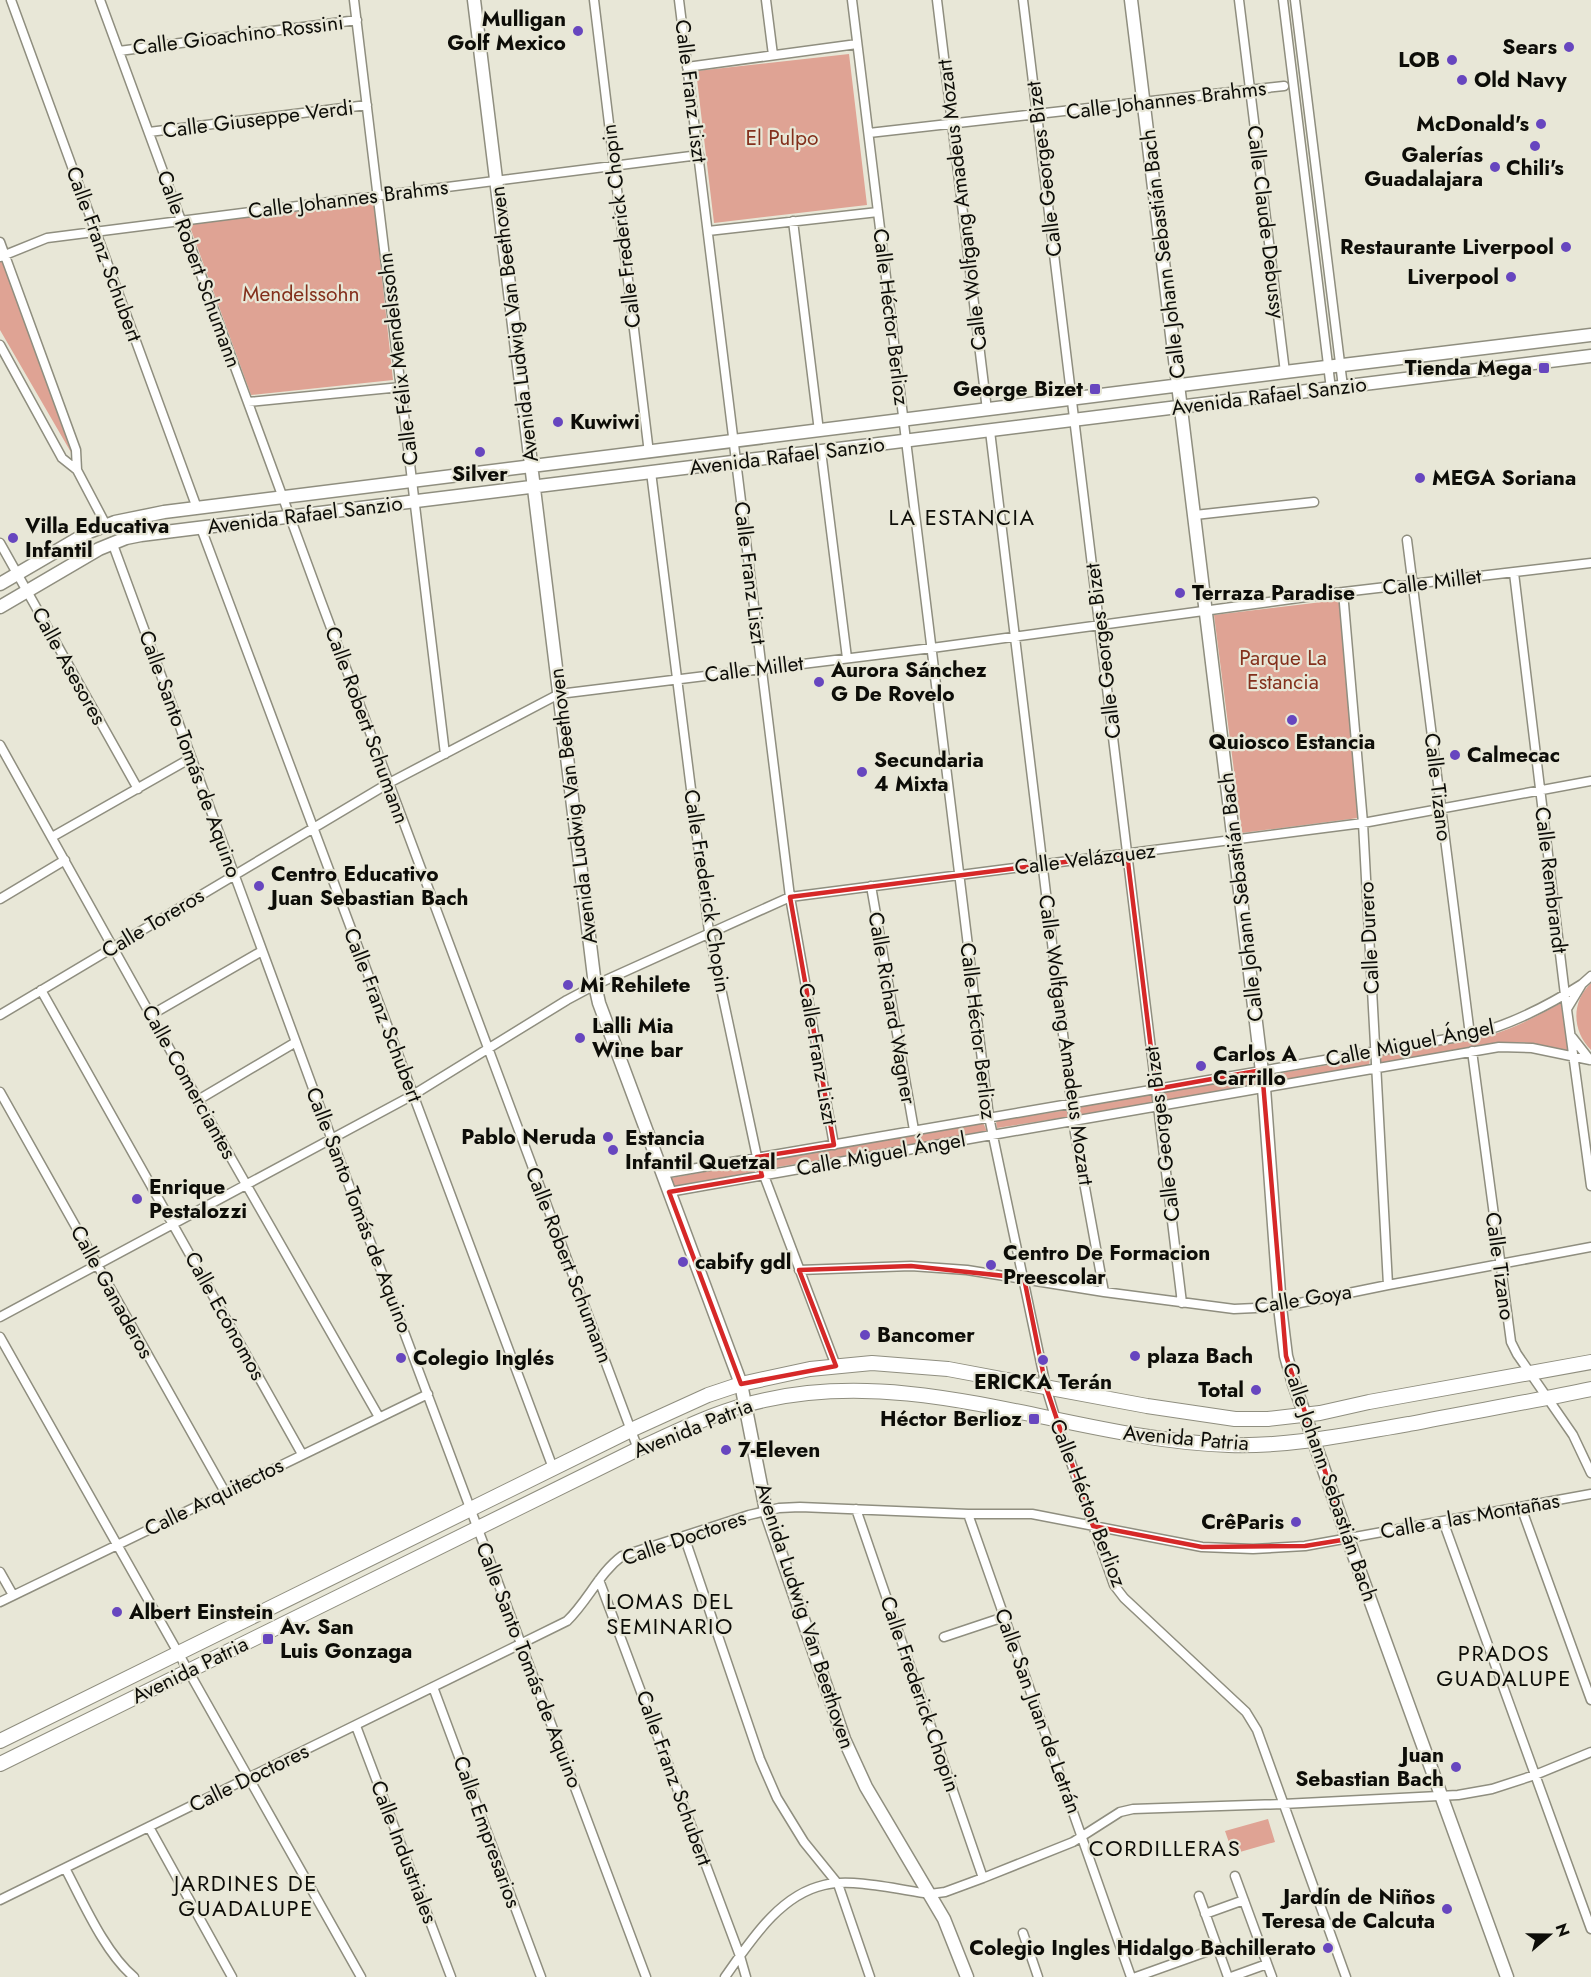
<svg xmlns="http://www.w3.org/2000/svg" width="1591" height="1977" viewBox="0 0 1591 1977" font-family="Jost,sans-serif">
	<rect width="100%" height="100%" fill="#e8e7d7"/>
	<path fill="#dfa394" d="M849,54L867,205L714,223L696,71Z
		M374,203L393,380L251,395L189,224Z
		M2,261L72,454L0,330V262Z
		M1339,600L1358,818L1242,833L1214,615Z
		M1591,983V1050C1572,1031 1571,1002 1591,983Z
		M1561,1003L1569,1051L1530,1043L1508,1042L1379,1064V1055L1488,1036C1515,1028 1537,1016 1561,1003Z
		M1370,1058L1369,1065L1270,1082L1269,1075Z
		M1258,1076L1260,1084L1165,1101L1163,1093Z
		M1153,1093L1155,1103L1080,1117L1078,1107Z
		M1067,1110L1068,1117L997,1128L996,1121Z
		M983,1122L987,1132L766,1169L764,1161Z
		M753,1163L755,1172L674,1188L671,1178Z
		M1268,1819L1275,1842L1233,1854L1225,1831Z"/>
	<g fill="none" stroke-linecap="round" stroke-linejoin="round">
		<g stroke="#8f8e7f" stroke-width="11">
			<path id="street" d="M11,0L197,508
				M100,0L322,604L638,1449
				M354,0L445,754
				M594,0L649,453
				M679,0L790,897L834,1145
				M766,0L773,55
				M852,0L989,1117L1046,1387L1056,1420L1114,1585L1124,1598L1246,1712L1257,1730L1346,1977
				M937,0L987,410
				M1023,0L1182,1303
				M1239,0L1285,372
				M1283,0L1331,389
				M1295,0L1343,387
				M119,51L357,20
				M687,67L857,44
				M149,132L367,105
				M869,133L1284,86
				M793,221L819,431
				M708,231L878,212
				M0,242L76,450L77,470L106,525
				M0,257L47,238L699,155
				M0,345L62,458L77,470
				M248,402L401,387
				M990,431L1075,1133L1104,1292
				M821,451L847,658
				M651,472L709,932L757,1157L836,1366
				M1195,515L1314,502
				M201,528L553,1468
				M1407,540L1470,1035
				M112,542L332,1140L646,1977
				M0,543L138,789
				M1514,573L1565,995L1591,1186
				M1343,592L1363,823L1388,1285
				M0,745L198,1100L379,1417
				M52,837L191,758
				M871,886L914,1130
				M0,899L65,860
				M41,990L302,1454
				M1567,1009L1582,984L1591,976
				M0,1015L389,783L559,694L932,648L1335,593L1591,563
				M151,1015L262,951
				M1572,1037L1590,1060
				M1472,1051L1511,1342L1517,1354L1573,1435L1591,1473
				M0,1092L225,1492
				M198,1100L296,1042
				M662,1174L1470,1035C1511,1025 1546,1007 1582,984
				M669,1192L992,1135L1499,1047L1532,1048L1590,1060
				M799,1270L911,1266L967,1270L1104,1292L1234,1309L1280,1307L1388,1285L1591,1247
				M0,1317L413,1095L567,1000L595,985L790,897L1363,823L1591,781
				M0,1337L361,1977
				M1521,1507L1591,1700
				M856,1509L983,1878
				M968,1514L1131,1977
				M1443,1521L1591,1929
				M684,1536L760,1759L777,1798L804,1842L838,1884L870,1977
				M0,1572L13,1595
				M599,1580L740,1956L746,1977
				M0,1602L428,1394
				M944,1637L1004,1617
				M433,1687L541,1977
				M356,1726L451,1977
				M149,1827L232,1977
				M65,1868C83,1902 105,1953 134,1977
				M1235,1876L1272,1977
				M1199,1896L1228,1977
				M0,1900L567,1621C588,1601 599,1573 622,1556L749,1515L779,1508L800,1507L968,1514H1032L1202,1547L1253,1549L1305,1546L1591,1494
				M1205,1914L1244,1900
				M1023,1933L1038,1977
				M725,1977C750,1942 779,1895 824,1885C853,1878 900,1890 930,1894L945,1892L983,1878L1073,1842L1120,1812L1133,1809L1283,1804L1458,1795L1492,1789L1535,1775L1591,1752
				M1136,1977L1217,1948
				M1231,1977L1267,1964"/>
		</g>
		<g stroke="#8f8e7f" stroke-width="15">
			<path id="secondary" d="M474,0L595,985L599,1003L741,1384L766,1511L844,1739L866,1787L944,1919L967,1977
				M1131,0L1264,1088L1280,1307L1286,1356L1294,1384L1348,1539L1507,1977
				M0,584L89,532L115,522L164,512L1285,372L1591,335
				M0,607L99,549L126,538L141,535L1591,356"/>
		</g>
		<g stroke="#8f8e7f" stroke-width="16">
			<path id="primary" d="M0,1741L631,1430L708,1395L741,1384L810,1369L872,1363L948,1369L1147,1406L1235,1419H1268L1320,1413L1369,1402L1591,1362
				M0,1764L638,1449C680,1430 721,1409 765,1400C922,1365 1074,1440 1229,1445C1290,1447 1349,1434 1409,1424C1469,1412 1530,1402 1591,1389"/>
		</g>
		<use href="#street" stroke="#fff" stroke-width="8"/>
		<use href="#secondary" stroke="#fff" stroke-width="12"/>
		<use href="#primary" stroke="#fff" stroke-width="14"/>
	</g>
	<path fill="none" stroke="#d62828" stroke-width="4.5" stroke-linejoin="round" d="M1127,854L1156,1089L1262,1070L1286,1356L1348,1539L1305,1546L1202,1547L1093,1526L1046,1387L1024,1278L911,1266L799,1270L836,1366L741,1384L669,1192L762,1176L757,1157L834,1145L790,897Z"/>
	<g fill="#6746bf" stroke="#e8e7d7" stroke-width="2">
		<circle cx="578" cy="31" r="6"/>
		<circle cx="1569" cy="47" r="6"/>
		<circle cx="1452" cy="60" r="6"/>
		<circle cx="1462" cy="80" r="6"/>
		<circle cx="1541" cy="124" r="6"/>
		<circle cx="1535" cy="146" r="6"/>
		<circle cx="1495" cy="167" r="6"/>
		<circle cx="1566" cy="247" r="6"/>
		<circle cx="1511" cy="277" r="6"/>
		<rect x="1538" y="362" width="12" height="12" rx="3"/>
		<rect x="1089" y="383" width="12" height="12" rx="3"/>
		<circle cx="558" cy="422" r="6"/>
		<circle cx="480" cy="452" r="6"/>
		<circle cx="1420" cy="478" r="6"/>
		<circle cx="13" cy="538" r="6"/>
		<circle cx="1180" cy="593" r="6"/>
		<circle cx="819" cy="682" r="6"/>
		<circle cx="1292" cy="720" r="6"/>
		<circle cx="1455" cy="755" r="6"/>
		<circle cx="862" cy="772" r="6"/>
		<circle cx="259" cy="886" r="6"/>
		<circle cx="568" cy="985" r="6"/>
		<circle cx="580" cy="1038" r="6"/>
		<circle cx="1201" cy="1066" r="6"/>
		<circle cx="608" cy="1137" r="6"/>
		<circle cx="613" cy="1150" r="6"/>
		<circle cx="137" cy="1199" r="6"/>
		<circle cx="683" cy="1262" r="6"/>
		<circle cx="991" cy="1265" r="6"/>
		<circle cx="865" cy="1335" r="6"/>
		<circle cx="1135" cy="1356" r="6"/>
		<circle cx="401" cy="1358" r="6"/>
		<circle cx="1043" cy="1360" r="6"/>
		<circle cx="1256" cy="1390" r="6"/>
		<rect x="1028" y="1413" width="12" height="12" rx="3"/>
		<circle cx="726" cy="1450" r="6"/>
		<circle cx="1296" cy="1522" r="6"/>
		<circle cx="117" cy="1612" r="6"/>
		<rect x="262" y="1633" width="12" height="12" rx="3"/>
		<circle cx="1456" cy="1767" r="6"/>
		<circle cx="1447" cy="1909" r="6"/>
		<circle cx="1328" cy="1948" r="6"/>
	</g>
	<g text-anchor="middle" dominant-baseline="central" stroke-width="4.5" stroke-linejoin="round" paint-order="stroke">
		<g font-size="21" font-weight="bold" fill="#0d0d08" stroke="#e8e7d7" text-anchor="start">
			<text x="566" y="19" text-anchor="end">Mulligan<tspan x="566" dy="24">Golf Mexico</tspan></text>
			<text x="1557" y="47" text-anchor="end">Sears</text>
			<text x="1440" y="60" text-anchor="end">LOB</text>
			<text x="1474" y="80">Old Navy</text>
			<text x="1529" y="124" text-anchor="end">McDonald's</text>
			<text x="1483" y="155" text-anchor="end">Galerías<tspan x="1483" dy="24">Guadalajara</tspan></text>
			<text x="1535" y="168" text-anchor="middle">Chili's</text>
			<text x="1554" y="247" text-anchor="end">Restaurante Liverpool</text>
			<text x="1499" y="277" text-anchor="end">Liverpool</text>
			<text x="1532" y="368" text-anchor="end">Tienda Mega</text>
			<text x="1083" y="389" text-anchor="end">George Bizet</text>
			<text x="570" y="422">Kuwiwi</text>
			<text x="480" y="474" text-anchor="middle">Silver</text>
			<text x="1432" y="478">MEGA Soriana</text>
			<text x="25" y="526">Villa Educativa<tspan x="25" dy="24">Infantil</tspan></text>
			<text x="1192" y="593">Terraza Paradise</text>
			<text x="831" y="670">Aurora Sánchez<tspan x="831" dy="24">G De Rovelo</tspan></text>
			<text x="1292" y="742" text-anchor="middle">Quiosco Estancia</text>
			<text x="1467" y="755">Calmecac</text>
			<text x="874" y="760">Secundaria<tspan x="874" dy="24">4 Mixta</tspan></text>
			<text x="271" y="874">Centro Educativo<tspan x="271" dy="24">Juan Sebastian Bach</tspan></text>
			<text x="580" y="985">Mi Rehilete</text>
			<text x="592" y="1026">Lalli Mia<tspan x="592" dy="24">Wine bar</tspan></text>
			<text x="1213" y="1054">Carlos A<tspan x="1213" dy="24">Carrillo</tspan></text>
			<text x="596" y="1137" text-anchor="end">Pablo Neruda</text>
			<text x="625" y="1138">Estancia<tspan x="625" dy="24">Infantil Quetzal</tspan></text>
			<text x="149" y="1187">Enrique<tspan x="149" dy="24">Pestalozzi</tspan></text>
			<text x="1003" y="1253">Centro De Formacion<tspan x="1003" dy="24">Preescolar</tspan></text>
			<text x="695" y="1262">cabify gdl</text>
			<text x="877" y="1335">Bancomer</text>
			<text x="1147" y="1356">plaza Bach</text>
			<text x="413" y="1358">Colegio Inglés</text>
			<text x="1043" y="1382" text-anchor="middle">ERICKA Terán</text>
			<text x="1244" y="1390" text-anchor="end">Total</text>
			<text x="1022" y="1419" text-anchor="end">Héctor Berlioz</text>
			<text x="738" y="1450">7-Eleven</text>
			<text x="1284" y="1522" text-anchor="end">CrêParis</text>
			<text x="129" y="1612">Albert Einstein</text>
			<text x="280" y="1627">Av. San<tspan x="280" dy="24">Luis Gonzaga</tspan></text>
			<text x="1444" y="1755" text-anchor="end">Juan<tspan x="1444" dy="24">Sebastian Bach</tspan></text>
			<text x="1435" y="1897" text-anchor="end">Jardín de Niños<tspan x="1435" dy="24">Teresa de Calcuta</tspan></text>
			<text x="1316" y="1948" text-anchor="end">Colegio Ingles Hidalgo Bachillerato</text>
		</g>
		<g font-size="21" fill="#0d0d08" stroke="#e8e7d7">
			<text transform="translate(238 35) rotate(-7)">Calle Gioachino Rossini</text>
			<text transform="translate(691 91) rotate(83)">Calle Franz Liszt</text>
			<text transform="translate(1166 100) rotate(-7)">Calle Johannes Brahms</text>
			<text transform="translate(258 119) rotate(-7)">Calle Giuseppe Verdi</text>
			<text transform="translate(1044 169) rotate(-97)">Calle Georges Bizet</text>
			<text transform="translate(348 199) rotate(-7)">Calle Johannes Brahms</text>
			<text transform="translate(962 205) rotate(-97)">Calle Wolfgang Amadeus Mozart</text>
			<text transform="translate(1266 222) rotate(83)">Calle Claude Debussy</text>
			<text transform="translate(621 226) rotate(-97)">Calle Frederick Chopin</text>
			<text transform="translate(104 254) rotate(70)">Calle Franz Schubert</text>
			<text transform="translate(1163 254) rotate(-97)">Calle Johann Sebastián Bach</text>
			<text transform="translate(199 269) rotate(70)">Calle Robert Schumann</text>
			<text transform="translate(891 317) rotate(83)">Calle Héctor Berlioz</text>
			<text transform="translate(514 324) rotate(-97)">Avenida Ludwig Van Beethoven</text>
			<text transform="translate(398 359) rotate(-97)">Calle Félix Mendelssohn</text>
			<text transform="translate(1269 396) rotate(-7)">Avenida Rafael Sanzio</text>
			<text transform="translate(787 456) rotate(-7)">Avenida Rafael Sanzio</text>
			<text transform="translate(305 515) rotate(-7)">Avenida Rafael Sanzio</text>
			<text transform="translate(750 573) rotate(83)">Calle Franz Liszt</text>
			<text transform="translate(1432 582) rotate(-7)">Calle Millet</text>
			<text transform="translate(1103 651) rotate(-97)">Calle Georges Bizet</text>
			<text transform="translate(69 666) rotate(61)">Calle Asesores</text>
			<text transform="translate(754 669) rotate(-7)">Calle Millet</text>
			<text transform="translate(367 725) rotate(70)">Calle Robert Schumann</text>
			<text transform="translate(190 754) rotate(70)">Calle Santo Tomás de Aquino</text>
			<text transform="translate(1438 787) rotate(83)">Calle Tizano</text>
			<text transform="translate(573 806) rotate(-97)">Avenida Ludwig Van Beethoven</text>
			<text transform="translate(1085 859) rotate(-7)">Calle Velázquez</text>
			<text transform="translate(1551 880) rotate(83)">Calle Rembrandt</text>
			<text transform="translate(707 891) rotate(81)">Calle Frederick Chopin</text>
			<text transform="translate(1241 897) rotate(-97)">Calle Johann Sebastián Bach</text>
			<text transform="translate(153 923) rotate(-31)">Calle Toreros</text>
			<text transform="translate(1369 938) rotate(-93)">Calle Durero</text>
			<text transform="translate(892 1008) rotate(80)">Calle Richard Wagner</text>
			<text transform="translate(383 1015) rotate(69)">Calle Franz Schubert</text>
			<text transform="translate(978 1031) rotate(83)">Calle Héctor Berlioz</text>
			<text transform="translate(1066 1040) rotate(82)">Calle Wolfgang Amadeus Mozart</text>
			<text transform="translate(1410 1043) rotate(-11)">Calle Miguel Ángel</text>
			<text transform="translate(818 1054) rotate(80)">Calle Franz Liszt</text>
			<text transform="translate(189 1082) rotate(61)">Calle Comerciantes</text>
			<text transform="translate(1162 1134) rotate(-97)">Calle Georges Bizet</text>
			<text transform="translate(881 1154) rotate(-10)">Calle Miguel Ángel</text>
			<text transform="translate(359 1210) rotate(69)">Calle Santo Tomás de Aquino</text>
			<text transform="translate(569 1265) rotate(69)">Calle Robert Schumann</text>
			<text transform="translate(1500 1266) rotate(82)">Calle Tizano</text>
			<text transform="translate(112 1292) rotate(61)">Calle Ganaderos</text>
			<text transform="translate(1303 1299) rotate(-9)">Calle Goya</text>
			<text transform="translate(225 1316) rotate(61)">Calle Ecónomos</text>
			<text transform="translate(693 1428) rotate(-22)">Avenida Patria</text>
			<text transform="translate(1186 1438) rotate(5)">Avenida Patria</text>
			<text transform="translate(1330 1482) rotate(71)">Calle Johann Sebastián Bach</text>
			<text transform="translate(214 1497) rotate(-26)">Calle Arquitectos</text>
			<text transform="translate(1088 1503) rotate(69)">Calle Héctor Berlioz</text>
			<text transform="translate(1470 1516) rotate(-10)">Calle a las Montañas</text>
			<text transform="translate(684 1538) rotate(-19)">Calle Doctores</text>
			<text transform="translate(805 1616) rotate(72)">Avenida Ludwig Van Beethoven</text>
			<text transform="translate(529 1665) rotate(69)">Calle Santo Tomás de Aquino</text>
			<text transform="translate(190 1670) rotate(-26)">Avenida Patria</text>
			<text transform="translate(920 1694) rotate(71)">Calle Frederick Chopin</text>
			<text transform="translate(1038 1711) rotate(70)">Calle San Juan de Letrán</text>
			<text transform="translate(249 1778) rotate(-26)">Calle Doctores</text>
			<text transform="translate(674 1778) rotate(70)">Calle Franz Schubert</text>
			<text transform="translate(487 1832) rotate(70)">Calle Empresarios</text>
			<text transform="translate(404 1852) rotate(69)">Calle Industriales</text>
		</g>
		<g font-size="21" fill="#83301c" stroke="#e8e7d7">
			<text x="782" y="138">El Pulpo</text>
			<text x="301" y="294">Mendelssohn</text>
			<text x="1283" y="658">Parque La<tspan x="1283" dy="24">Estancia</tspan></text>
		</g>
		<g font-size="22" letter-spacing="1.5" fill="#0d0d08" stroke="#e8e7d7">
			<text x="962" y="517">LA ESTANCIA</text>
			<text x="670" y="1601">LOMAS DEL<tspan x="670" dy="25">SEMINARIO</tspan></text>
			<text x="1504" y="1653">PRADOS<tspan x="1504" dy="25">GUADALUPE</tspan></text>
			<text x="1165" y="1848">CORDILLERAS</text>
			<text x="246" y="1883">JARDINES DE<tspan x="246" dy="25">GUADALUPE</tspan></text>
		</g>
	</g>
	<g transform="translate(1549 1935) rotate(70)" stroke="#e8e7d7" stroke-width="4.5" paint-order="stroke">
	<path d="M0-4.5L10 22L0 15L-10 22Z" fill="#0d0d08"/>
	<text y="-9" font-size="16" font-weight="bold" text-anchor="middle" fill="#0d0d08">N</text>
	</g>
</svg>
